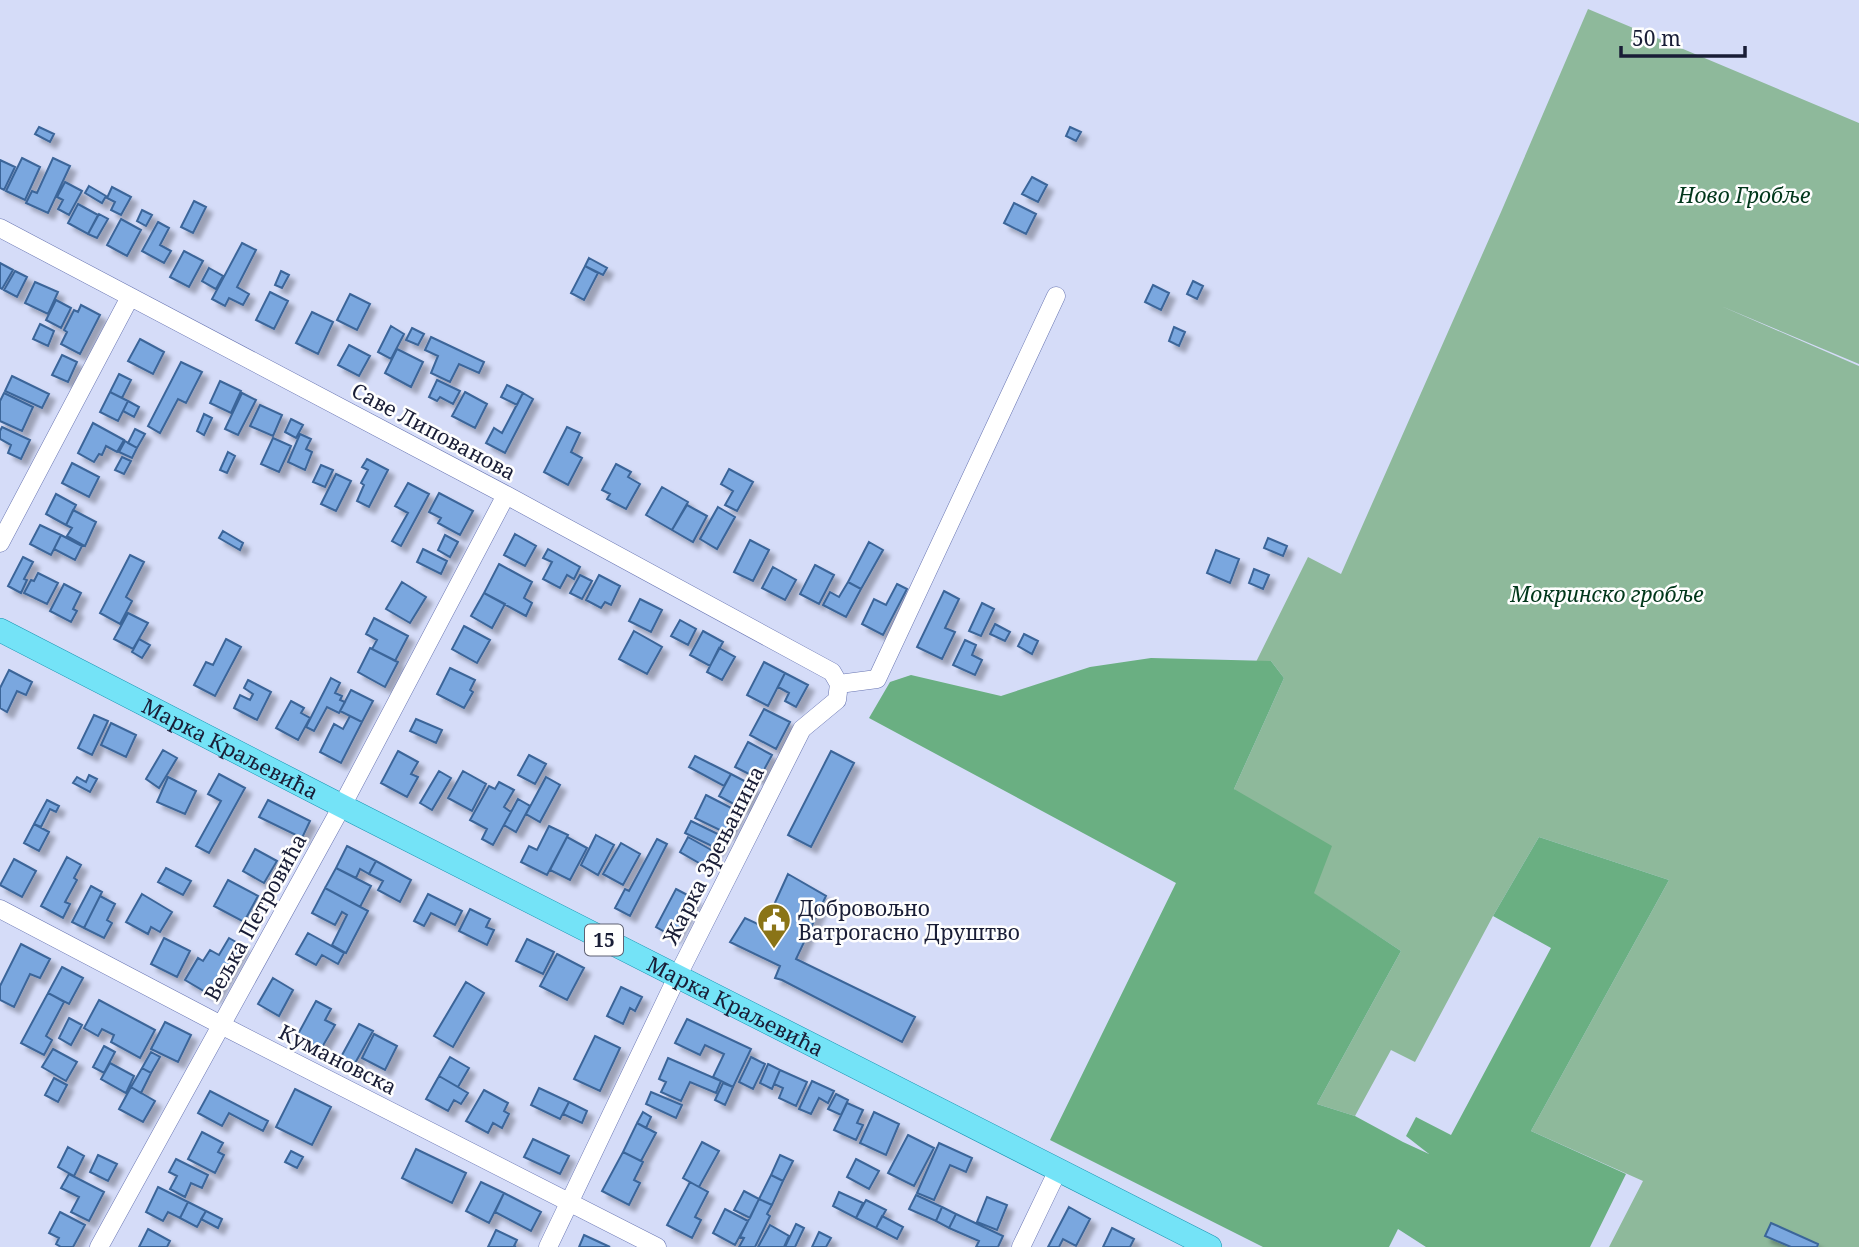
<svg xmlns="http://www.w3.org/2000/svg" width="1859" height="1247" viewBox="0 0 1859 1247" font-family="'Noto Serif',serif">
	<defs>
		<filter id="shadow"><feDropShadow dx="6" dy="6" stdDeviation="2" flood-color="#0004"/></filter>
	</defs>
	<rect width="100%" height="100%" fill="#d5dcf8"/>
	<path fill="#8eb99b" d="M1588,9L1859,123V364L1721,306L1859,366V1247H1609L1643,1181L1531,1131L1669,880L1539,837L1493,916L1415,1062L1391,1050L1355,1116L1317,1104L1401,951L1313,893L1234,789L1284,678L1271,661L1256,662L1308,557L1341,574L1501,212Z"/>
	<path fill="#6aaf82" d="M1151,658L1271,661L1284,678L1234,789L1332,846L1314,893L1401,951L1317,1104L1355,1116L1403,1142L1429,1154L1406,1136L1416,1117L1451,1135L1551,948L1493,916L1539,837L1669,880L1531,1131L1626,1174L1590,1247H1426L1398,1229L1389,1247H1263L1050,1140L1176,883L869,718L890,682L911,675L1001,696L1090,667Z"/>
	<path fill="#7aa7df" stroke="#3b6599" stroke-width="2" filter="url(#shadow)" d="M39,127L54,134L50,142L35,134Z
		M1070,127L1081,132L1076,141L1066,136Z
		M22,158L40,167L25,200L6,191Z
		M53,158L70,166L48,213L26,203L32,191L37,193Z
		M0,160L15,167L4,190L0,188Z
		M1032,177L1047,185L1038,202L1022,194Z
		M65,182L82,191L69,215L58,209L63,200L57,197Z
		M89,186L106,196L102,203L85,193Z
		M112,187L131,197L121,215L111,210L115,202L107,198Z
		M194,201L206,207L193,233L181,227Z
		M1014,203L1036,214L1026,234L1004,223Z
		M78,204L98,215L88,234L68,223Z
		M142,210L152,215L146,226L137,221Z
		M99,214L108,219L97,238L88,234Z
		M121,219L141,230L127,256L107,245Z
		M158,222L169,228L160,245L171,251L164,263L142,251Z
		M242,243L256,250L237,287L249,294L243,305L229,298L225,306L212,299Z
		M184,251L203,261L189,287L170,277Z
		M589,258L607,268L603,275L585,266Z
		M0,263L13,270L2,289L0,288Z
		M585,266L598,273L584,300L571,293Z
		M209,268L223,276L216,289L202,281Z
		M15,271L27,277L17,297L4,290Z
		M281,271L289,275L282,288L275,285Z
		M1193,281L1203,286L1197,299L1187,294Z
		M35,282L58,292L48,314L25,303Z
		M1153,285L1169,293L1161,310L1145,302Z
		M270,292L288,301L274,329L256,320Z
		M350,294L370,304L357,330L337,320Z
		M56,300L71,308L61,328L46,320Z
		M81,305L100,315L80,354L61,344L67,332L64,330L74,310L78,312Z
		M312,312L333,322L318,354L296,343Z
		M40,324L54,331L48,346L33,339Z
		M391,326L404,334L391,359L378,352Z
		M1174,327L1185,332L1179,346L1169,341Z
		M412,328L424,334L418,345L406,340Z
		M431,337L484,362L479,373L459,364L450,382L431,373L438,356L425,350Z
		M140,339L164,352L153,374L128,361Z
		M349,345L370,356L359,376L338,365Z
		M397,349L423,362L411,387L385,373Z
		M62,355L77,362L68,382L52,375Z
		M181,362L202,372L186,403L178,399L160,433L148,426Z
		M119,374L131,380L122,398L110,392Z
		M12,376L49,394L42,408L5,391Z
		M437,380L460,391L453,404L440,397L437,401L429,397Z
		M220,381L241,391L231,413L210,403Z
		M507,385L523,393L517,405L501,397Z
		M110,392L128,401L118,421L100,412Z
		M465,392L487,404L475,428L452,416Z
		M4,393L33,407L22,431L0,421V401Z
		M242,393L256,400L238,435L225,429Z
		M523,393L533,399L505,453L486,443L494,428L502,433Z
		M128,401L139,407L134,417L123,411Z
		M260,405L282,415L273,436L250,426Z
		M204,414L212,418L204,435L197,431Z
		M291,419L303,425L296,438L285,432Z
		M93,423L124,440L117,452L106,446L102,455L99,454L94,462L78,453Z
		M2,427L30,440L21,459L8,453L11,445L0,439V431Z
		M567,427L580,433L571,452L582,458L568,485L544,472Z
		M135,429L145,434L137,448L128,443Z
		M300,434L311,439L306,449L312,452L305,470L288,462Z
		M273,438L291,446L279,472L261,464Z
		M125,441L137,448L132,458L119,452Z
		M228,452L235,456L227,473L220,470Z
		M122,457L131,461L124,474L115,470Z
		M367,459L388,470L369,507L357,501L364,485L361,483L368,470L362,467Z
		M72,463L99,477L89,497L62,483Z
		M616,464L631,472L628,477L640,484L626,509L607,499L610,494L602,490Z
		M321,465L333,470L325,487L313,482Z
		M729,469L753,482L737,511L725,505L733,491L721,484Z
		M336,474L351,481L336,511L321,504Z
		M408,483L429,494L401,546L392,541L408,513L395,506Z
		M662,487L688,502L672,530L646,515Z
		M439,493L473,511L460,535L438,523L441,518L429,512Z
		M56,494L76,505L66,525L46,514Z
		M687,505L707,516L693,542L672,530Z
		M718,507L735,517L717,549L700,539Z
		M73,510L96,522L85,546L67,536L72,528L66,525Z
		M40,525L61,535L51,555L30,544Z
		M223,531L243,543L240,550L219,538Z
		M515,534L536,546L525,566L504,555Z
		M61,535L82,546L75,560L54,549Z
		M445,535L458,542L450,557L438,550Z
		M1268,538L1287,546L1283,556L1264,548Z
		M750,540L769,550L753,581L734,572Z
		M869,542L883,550L861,589L848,582Z
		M423,549L447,561L441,574L417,562Z
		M548,549L580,567L574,579L567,575L560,588L543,579L552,562L543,558Z
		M1216,550L1239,559L1230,583L1207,573Z
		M130,555L144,562L126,597L132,601L120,624L100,613Z
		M23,557L33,562L24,579L27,580L21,593L8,586Z
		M499,564L532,582L524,598L532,603L526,616L484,593Z
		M815,565L834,575L819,604L800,594Z
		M773,567L796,580L785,600L762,588Z
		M1254,569L1269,575L1263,589L1249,583Z
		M38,573L58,583L47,604L24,593L31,580L34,581Z
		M580,575L592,581L582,599L570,593Z
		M599,575L620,586L611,605L605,602L601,608L586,600Z
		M402,582L426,597L410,623L386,609Z
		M848,582L861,589L846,617L823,605L830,592L839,597Z
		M64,584L81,593L73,609L77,611L71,622L50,611Z
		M897,584L907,589L883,635L862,624L874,599L886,605Z
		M944,591L959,599L945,628L955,632L942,659L917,647Z
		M484,593L505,604L492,628L471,616Z
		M640,599L662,610L651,632L629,621Z
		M982,603L994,609L981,636L969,631Z
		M128,613L148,623L133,649L114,639Z
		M374,618L408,636L395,661L372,649L377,640L366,634Z
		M680,620L696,629L688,645L671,636Z
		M995,624L1010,632L1005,641L990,634Z
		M464,626L490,640L477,663L452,649Z
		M634,631L662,647L647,674L619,659Z
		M703,631L723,642L710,666L690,655Z
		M1024,634L1038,641L1032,654L1018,646Z
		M139,639L150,645L142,658L132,652Z
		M226,639L241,647L215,696L194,685L206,662L213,665Z
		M965,640L976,645L972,655L982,660L975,675L953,665Z
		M370,648L398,662L385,687L358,672Z
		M719,648L735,657L722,680L707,672Z
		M764,662L785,673L768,706L747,695Z
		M450,668L475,680L470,690L473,692L464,708L437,694Z
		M9,670L32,682L26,695L17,691L7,712L0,708V688Z
		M785,673L808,685L796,707L785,701L789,693L778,687Z
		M331,678L340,683L335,693L342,696L340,700L345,702L339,713L327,707L314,731L306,727Z
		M248,680L271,692L257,720L234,708L240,695L250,700L253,694L244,688Z
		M351,690L373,701L362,722L340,711Z
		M291,701L304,708L301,713L310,718L298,740L276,728Z
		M764,709L790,722L776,749L750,735Z
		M94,715L108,721L92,755L78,748Z
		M350,716L362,722L341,763L320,752L334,724L343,729Z
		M416,719L442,730L436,743L410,731Z
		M111,723L136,735L126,757L101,745Z
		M748,742L772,755L759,779L735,767Z
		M163,750L177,758L159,788L146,779Z
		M398,751L418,762L411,774L418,777L407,797L381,783Z
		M831,751L854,763L811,847L788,835Z
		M529,755L546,764L535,784L518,775Z
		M695,756L731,774L724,786L689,767Z
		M439,771L451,778L432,810L420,803Z
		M463,771L486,784L472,811L448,798Z
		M219,774L245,788L209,853L196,846L221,801L208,794Z
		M731,774L754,786L743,809L719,796Z
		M89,775L97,779L90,792L73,783L77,777L86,782Z
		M168,777L196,791L185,814L157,802Z
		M546,777L560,785L540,822L526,814Z
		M499,782L514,790L504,807L511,812L493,845L482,839L487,829L470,820L489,786L495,789Z
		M706,795L739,812L728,834L695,818Z
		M518,799L530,806L516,832L504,825Z
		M47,800L59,806L56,812L50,809L41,827L34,824Z
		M268,800L310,821L302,838L259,817Z
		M691,821L724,837L718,849L685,833Z
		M34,824L49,832L39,851L24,843Z
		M549,826L568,835L547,875L521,862L529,846L537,850Z
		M596,835L614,845L598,875L581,865Z
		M567,837L587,848L570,880L550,870Z
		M688,837L715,852L706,867L680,852Z
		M657,839L667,844L630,916L615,908L625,889L629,891Z
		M621,843L640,854L623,885L603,874Z
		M347,846L376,861L369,874L360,869L356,878L336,868Z
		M255,849L277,861L264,883L243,871Z
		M67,857L81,865L74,878L77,880L65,902L70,904L63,918L41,906Z
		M14,859L36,871L22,897L0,885Z
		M376,861L411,880L400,902L378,890L383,881L369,874Z
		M166,868L191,881L183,895L158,882Z
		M336,868L371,886L360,907L325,888Z
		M788,874L826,896L796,959L915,1017L902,1042L782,980L775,978L780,966L730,942L745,918L764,927Z
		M228,880L258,896L244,922L214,906Z
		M91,886L102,892L84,928L72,922Z
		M325,888L368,911L346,953L332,945L347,915L342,912L335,925L312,913Z
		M676,889L695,899L674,937L656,927Z
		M142,894L172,912L160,932L151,927L148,934L126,922Z
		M428,894L462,911L455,925L431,913L424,926L414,921Z
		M100,896L115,904L107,920L112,923L104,938L84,928Z
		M470,909L490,919L486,927L494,930L487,945L459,931Z
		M308,933L344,953L338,964L322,955L316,965L296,954Z
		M164,938L190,951L177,977L151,964Z
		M229,938L243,946L214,997L185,980L198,958L203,961L210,950L219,955Z
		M527,939L554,952L543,974L516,961Z
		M21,944L50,959L40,978L30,974L14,1007L0,1000V986Z
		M557,954L584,968L567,1000L540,986Z
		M62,967L83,978L69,1004L48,993Z
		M273,978L293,990L279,1016L258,1004Z
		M466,982L484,993L453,1047L434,1036Z
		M621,987L642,997L635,1011L630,1008L623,1024L607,1016Z
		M48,993L64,1002L46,1036L52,1040L44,1055L21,1043Z
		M99,1000L155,1030L140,1058L111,1042L114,1035L102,1029L98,1036L84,1028Z
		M316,1001L331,1009L325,1020L335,1025L321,1049L297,1036Z
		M69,1018L82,1025L71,1045L59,1038Z
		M687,1019L751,1049L733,1087L713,1077L724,1054L705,1045L700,1055L675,1043Z
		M165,1022L191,1035L178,1062L151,1049Z
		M359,1024L373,1031L354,1065L341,1057Z
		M374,1034L397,1046L385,1070L362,1058Z
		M595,1036L620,1048L600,1091L574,1079Z
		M104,1046L115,1052L104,1073L93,1067Z
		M53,1049L77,1062L66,1081L42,1067Z
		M151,1052L160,1057L151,1073L142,1068Z
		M450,1057L469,1068L458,1087L439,1076Z
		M751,1057L765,1064L753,1089L739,1082Z
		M668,1058L721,1081L716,1093L690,1082L681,1101L661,1092L666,1082L659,1079Z
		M110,1063L134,1076L126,1093L101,1079Z
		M768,1064L780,1070L772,1089L760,1083Z
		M142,1068L151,1073L141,1093L131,1087Z
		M780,1070L807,1082L796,1106L779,1098L783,1088L774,1084Z
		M439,1076L468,1093L461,1104L454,1100L448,1111L426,1099Z
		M54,1078L67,1085L58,1102L45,1095Z
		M812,1081L834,1091L828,1103L819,1098L811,1114L799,1109Z
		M723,1083L733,1087L725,1105L715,1100Z
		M131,1087L155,1101L143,1122L119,1109Z
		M539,1088L569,1102L560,1119L531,1105Z
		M295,1089L331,1107L312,1145L276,1127Z
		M484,1090L508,1103L504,1111L509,1114L502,1128L493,1123L488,1133L466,1121Z
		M210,1091L268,1121L263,1131L229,1113L222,1126L198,1113Z
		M651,1092L682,1105L676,1118L646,1104Z
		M836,1094L848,1100L841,1115L828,1109Z
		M569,1102L587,1111L582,1123L563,1114Z
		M847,1103L863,1110L857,1123L863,1125L856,1140L834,1130Z
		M643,1112L651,1117L646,1128L637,1123Z
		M874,1112L899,1124L886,1155L860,1143Z
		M637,1123L656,1133L641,1161L623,1152Z
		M202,1132L223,1143L218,1152L224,1155L215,1173L188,1159Z
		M908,1135L934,1148L914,1186L888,1173Z
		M533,1139L569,1156L560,1174L524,1157Z
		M702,1142L719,1151L699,1187L683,1178Z
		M939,1143L972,1158L966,1172L950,1165L934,1200L917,1193Z
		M68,1147L84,1156L74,1176L58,1167Z
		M416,1149L466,1173L452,1203L402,1178Z
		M291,1151L303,1157L297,1168L285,1162Z
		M623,1152L643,1162L634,1180L640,1183L629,1205L602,1191Z
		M98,1155L117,1164L108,1181L90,1172Z
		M780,1155L793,1161L783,1181L771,1175Z
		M176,1159L208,1175L202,1188L191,1183L185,1197L170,1189L177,1176L169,1172Z
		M856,1159L879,1171L869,1189L847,1177Z
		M69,1174L104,1192L89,1221L71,1212L79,1197L61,1188Z
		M771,1175L783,1181L772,1205L759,1199Z
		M481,1182L504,1193L489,1223L466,1211Z
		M690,1182L708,1192L695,1217L701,1220L692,1238L667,1225Z
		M158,1187L188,1202L180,1218L168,1212L163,1221L146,1212Z
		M744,1191L759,1199L750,1218L734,1210Z
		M839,1192L863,1203L856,1218L833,1206Z
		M504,1193L541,1212L531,1231L495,1212Z
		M916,1195L942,1207L936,1221L909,1209Z
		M987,1197L1007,1205L997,1230L977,1222Z
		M759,1199L772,1205L767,1214L770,1216L755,1247H739L744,1238L740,1237Z
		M866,1200L886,1210L876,1228L856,1218Z
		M188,1202L206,1211L197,1227L180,1218Z
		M942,1207L956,1214L949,1228L936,1221Z
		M1069,1207L1090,1219L1076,1246L1063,1239L1059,1247H1048Z
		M725,1209L748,1221L735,1245L713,1233Z
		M206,1211L222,1219L218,1228L201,1219Z
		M60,1212L85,1225L73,1247H61L56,1244L59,1238L49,1233Z
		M956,1214L1003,1236L998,1247H976L979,1241L949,1228Z
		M882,1216L903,1227L897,1239L876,1228Z
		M1771,1223L1818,1244L1817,1247H1791L1765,1236Z
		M796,1224L804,1228L795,1247H785Z
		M770,1225L789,1236L784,1247H758Z
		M1112,1228L1134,1239L1130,1247H1103Z
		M148,1229L170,1241L167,1247H139Z
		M496,1230L517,1240L514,1246L516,1247H488Z
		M819,1232L831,1238L826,1247H812Z
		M584,1235L610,1247H579Z"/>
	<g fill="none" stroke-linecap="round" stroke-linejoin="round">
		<g stroke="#6875b2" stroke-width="19">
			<path id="minor" d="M0,228L506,495L832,672L839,684
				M0,543L130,297
				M839,684L877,679L1056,296
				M0,909L221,1025L657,1247
				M99,1247L342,806L506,495
				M548,1247L677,977L802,729L837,700L839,684
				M1021,1247L1058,1170"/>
		</g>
		<g stroke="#1892b0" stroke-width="24">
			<g id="major">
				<path id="s1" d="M0,630L342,806L1210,1247"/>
			</g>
		</g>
		<use href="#minor" stroke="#fff" stroke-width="18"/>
		<use href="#major" stroke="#74e3f7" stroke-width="23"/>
	</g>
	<defs>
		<g id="civic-pin" transform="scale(1.75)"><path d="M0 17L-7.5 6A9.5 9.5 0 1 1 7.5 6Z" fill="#8a7417" stroke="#fefefe"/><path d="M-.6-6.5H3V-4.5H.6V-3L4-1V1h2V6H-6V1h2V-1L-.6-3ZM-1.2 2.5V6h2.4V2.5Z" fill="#fff"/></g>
	</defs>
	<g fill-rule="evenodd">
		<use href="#civic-pin" x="774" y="920"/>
	</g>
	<g text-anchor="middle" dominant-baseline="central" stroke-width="5" stroke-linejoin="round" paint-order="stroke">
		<rect fill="#fefefe" stroke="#5e6072" stroke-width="2" x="585" y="924.5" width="38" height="31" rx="5"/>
		<g font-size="19" font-weight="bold" fill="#191d36">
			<text x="604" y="940">15</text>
		</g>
		<g font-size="21" font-style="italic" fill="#00361a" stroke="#fefefe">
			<text x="1744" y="195">Ново Гробље</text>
			<text x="1607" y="594">Мокринско гробље</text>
		</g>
		<g font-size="21" fill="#191d36" stroke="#fefefe">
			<text transform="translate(434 431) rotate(28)">Саве Липованова</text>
			<text stroke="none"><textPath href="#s1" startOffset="259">Марка Краљевића</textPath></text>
			<text transform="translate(713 855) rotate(-63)">Жарка Зрењанина</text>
			<text transform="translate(255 917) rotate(-61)">Вељка Петровића</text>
			<text stroke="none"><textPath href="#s1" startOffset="826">Марка Краљевића</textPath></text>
			<text transform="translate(338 1059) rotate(27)">Кумановска</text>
		</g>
		<g font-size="21" fill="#191d36" stroke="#fefefe" text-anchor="start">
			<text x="798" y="908">Добровољно<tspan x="798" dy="24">Ватрогасно Друштво</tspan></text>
		</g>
	</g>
	<path d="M1621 46v10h124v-10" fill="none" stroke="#191d36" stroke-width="3.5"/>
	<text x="1632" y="46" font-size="21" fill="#191d36" stroke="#fefefe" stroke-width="5" paint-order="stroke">50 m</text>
</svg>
